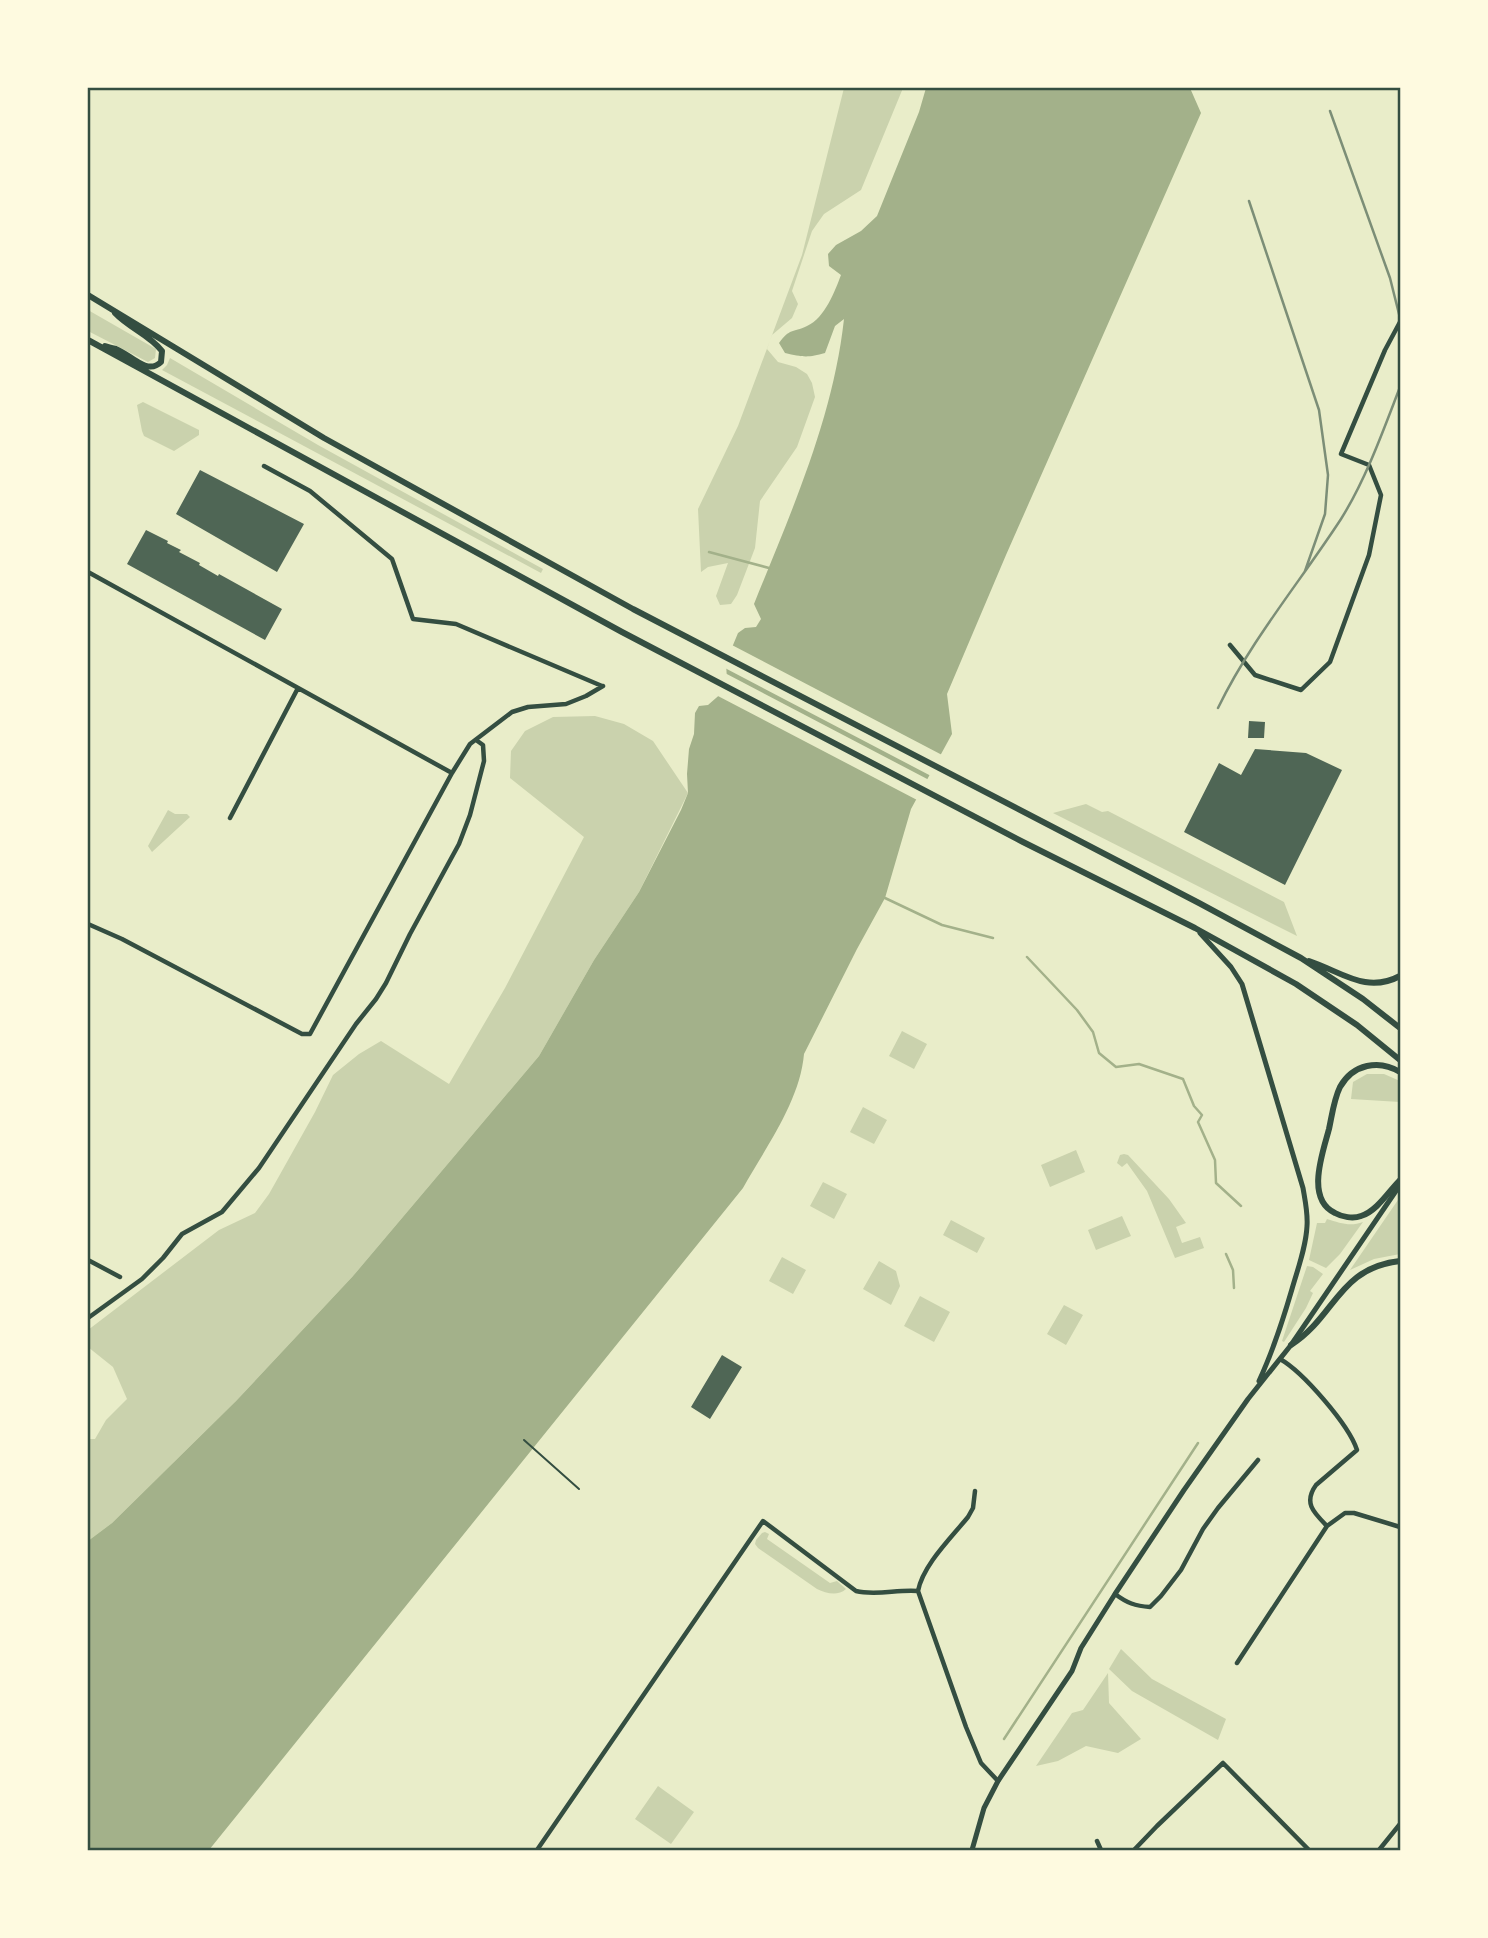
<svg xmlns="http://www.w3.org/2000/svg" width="1488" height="1938" viewBox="0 0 1488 1938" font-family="'Alegreya Sans',sans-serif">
	<rect width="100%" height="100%" fill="#e9edc9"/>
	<path fill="#cad2ad" d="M844,88H903L861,190L824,214L812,231L792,291L798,304L792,318L772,335L767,349L778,362L796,367L807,374L812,383L815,397L797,447L760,501L755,548L737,595L731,604L720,605L716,596L728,563L708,567L701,572L698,509L738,426L802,255Z
		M88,310L156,349L155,358L148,362L88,331Z
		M170,358L318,445L543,569L541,573L162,370L167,365Z
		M143,402L199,430V435L174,451L144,436L142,431L137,405Z
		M595,716L624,724L653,741L688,793L639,892L594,960L539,1056L353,1276L236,1401L112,1523L88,1541V1439H95L106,1420L127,1399L113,1367L88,1347V1330L219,1230L255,1213L269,1194L315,1112L333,1075L359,1054L381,1041L449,1084L505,988L584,837L510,778L511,751L525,731L553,717Z
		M1086,804L1102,812L1108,811L1284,902L1297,936L1053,813Z
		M168,810L175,814H187L190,817L152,852L148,846Z
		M902,1031L927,1044L914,1069L889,1056Z
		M1367,1074H1384L1400,1081V1102L1351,1099L1353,1082Z
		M863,1107L887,1120L874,1144L850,1132Z
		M1076,1150L1085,1172L1050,1187L1041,1165Z
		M1124,1154L1128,1155L1169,1199L1186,1223L1176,1227L1182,1243L1200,1237L1204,1248L1175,1258L1147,1191L1127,1163L1122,1167L1117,1163L1120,1155Z
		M823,1182L847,1194L834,1219L810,1206Z
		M1400,1197V1254L1374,1259L1350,1270Z
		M1122,1216L1131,1236L1096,1250L1088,1230Z
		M1327,1219C1340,1223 1350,1227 1363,1222L1340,1254L1326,1268L1309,1260L1317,1223H1325Z
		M951,1220L985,1238L977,1253L943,1235Z
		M782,1257L806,1270L793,1294L769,1281Z
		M879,1261L896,1271L900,1286L891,1305L863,1289Z
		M1307,1266L1313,1267L1323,1274L1310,1291L1313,1293L1306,1308L1284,1342L1282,1341Z
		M920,1296L950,1312L934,1342L904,1326Z
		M1064,1305L1083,1315L1066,1345L1047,1334Z
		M765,1532L769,1534L767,1539L830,1583L837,1581L846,1589C837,1597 826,1593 817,1589L758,1548L755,1544L756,1540L762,1533Z
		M1121,1649L1152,1679L1226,1719L1218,1740L1132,1691L1109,1669Z
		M1108,1673L1109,1703L1141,1739L1118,1753L1086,1746L1058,1761L1036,1766L1072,1713L1083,1710Z
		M658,1786L694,1812L671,1844L635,1819Z"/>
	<path fill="#a3b18a" d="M926,88H1190L1201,113L1006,555L947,694L952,734L911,809L885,898L857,949L804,1054C800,1101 766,1147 743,1188L209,1850H88V1541L112,1523L236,1401L353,1276L539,1056L594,960L639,892L681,810L688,793L687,774L689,749L694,734L695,713L699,706L708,705L724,691L727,681L726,662L738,633L745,628L756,627L761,619L754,604C791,512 833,419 844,319L835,326L825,353C808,358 802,357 785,353L779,343C790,328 792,333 807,326C825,318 835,291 841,275L829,266L828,254L836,245L861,231L877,216L919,112Z"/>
	<path fill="#e9edc9" d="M730,644L944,756L933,777L723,667L722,661Z
		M723,672L931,781L919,801L716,695L721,689L723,681Z"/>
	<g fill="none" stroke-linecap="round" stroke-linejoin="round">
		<path stroke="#a3b18a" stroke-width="2.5" d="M709,552L769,568
			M885,898L942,925L993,938
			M1027,957L1077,1010L1093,1032L1099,1053L1116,1067L1139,1064L1183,1079L1194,1106L1202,1115L1198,1122L1215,1160L1216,1183L1241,1206
			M1226,1254L1233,1270L1234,1288
			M1004,1739L1198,1443"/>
	</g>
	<path fill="#4f6655" d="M200,470L304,524L277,572L176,514Z
		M146,530L168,541L167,543L181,550L179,552L200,563L199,565L218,576L219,574L282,609L265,640L127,564Z
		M1249,721L1265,722L1264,738H1248Z
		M1255,749L1306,753L1342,770L1285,885L1184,832L1219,763L1241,775Z
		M722,1355L742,1367L710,1419L691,1407Z"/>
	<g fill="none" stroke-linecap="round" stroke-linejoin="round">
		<path stroke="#344e41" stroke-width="2" d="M524,1440L579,1489"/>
		<path stroke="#344e41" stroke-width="4.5" d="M264,466L310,491L392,559L413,619L456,624L602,686
			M88,572L452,773
			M1230,645L1255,675L1301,690L1330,662L1369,555L1381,495L1369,465L1341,454L1385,350L1400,322
			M230,818L298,688
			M88,924L122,939L302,1034H310L452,773L470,744L512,712L528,707L566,704L586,696L603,686
			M88,1260L120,1277
			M88,1318L142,1279L163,1258L182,1234L222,1212L259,1168L356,1024L376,999L386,983L410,934L459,844L470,815L484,761L483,745L476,740
			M975,1491L973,1508L968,1517C951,1538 923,1565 918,1591L966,1727L981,1763L998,1781
			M1327,1526L1345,1513H1354L1400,1527
			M1115,1594C1127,1603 1135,1606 1150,1607L1161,1596L1181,1570L1203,1529L1218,1508L1258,1460
			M1237,1663L1327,1526C1314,1513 1303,1503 1316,1485L1357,1450C1349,1425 1303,1372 1280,1359
			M1097,1841L1101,1850
			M537,1850L763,1521L856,1591C876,1596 898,1589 918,1591
			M1134,1850L1157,1826L1223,1763L1309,1850
			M1379,1850L1400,1824"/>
		<path stroke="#344e41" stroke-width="5" d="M1200,933L1231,967L1242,984L1303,1188C1305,1200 1308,1213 1307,1226C1306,1247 1298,1268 1292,1289C1283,1320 1273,1351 1259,1381
			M972,1850L984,1808L998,1781L1072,1671L1081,1648L1115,1594L1184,1490L1248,1399L1291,1345L1400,1185"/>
		<path stroke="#344e41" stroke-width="6" d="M88,295L324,438L633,609L1199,903L1301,958L1363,999L1400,1028
			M88,340L622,632L1023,842L1195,928L1296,984L1357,1025L1400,1060
			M105,346C108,347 112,348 116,349C130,354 147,376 161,362L162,351C150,335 129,328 115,313
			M1309,961C1342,972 1366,994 1400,976
			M1400,1072C1379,1059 1353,1064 1340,1087C1334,1099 1332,1115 1329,1129C1323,1152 1305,1199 1335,1213C1342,1217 1353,1219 1361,1216C1377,1211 1389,1191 1400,1180
			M1291,1345C1336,1316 1338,1268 1400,1261"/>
		<path stroke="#7c8e77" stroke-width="2.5" d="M1330,111L1390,278L1400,318
			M1249,201L1319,410L1328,475L1325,514L1305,571
			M1218,708C1251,640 1300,582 1341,519C1366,479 1383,431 1400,387"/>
	</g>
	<rect width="1488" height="1938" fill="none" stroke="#fefae0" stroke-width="178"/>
	<rect x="89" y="89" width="1310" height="1760" fill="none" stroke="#344e41" stroke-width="2.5"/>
</svg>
